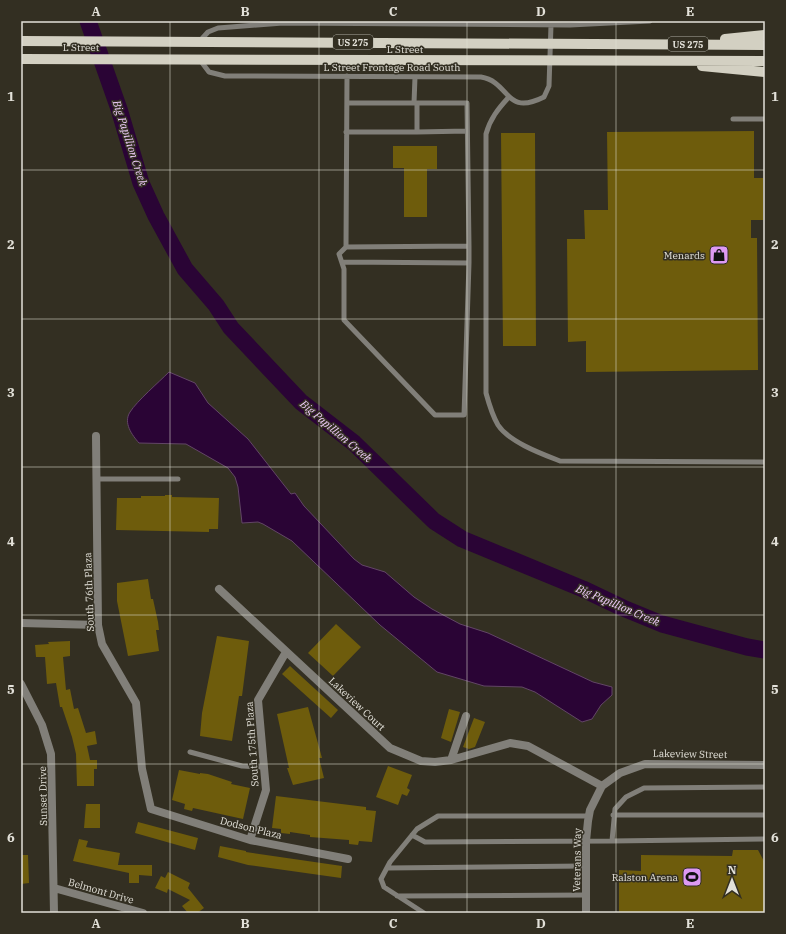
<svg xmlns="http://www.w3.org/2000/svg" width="786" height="934" viewBox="0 0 786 934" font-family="'IBM Plex Serif',serif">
	<rect width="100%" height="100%" fill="#332f22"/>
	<path fill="#2a0435" stroke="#624666" d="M169,372L195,383L208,403L248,439L291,494L295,493L304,506L354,559L362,565L385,572L414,597L432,609L460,624L488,633L593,682L612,687V695L601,705L592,719L582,722L535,692L522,687L484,686L437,672L380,625L292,541L263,524L258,522L242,523L238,487L235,477L228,468L186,444L139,443C132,435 123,423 130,412C137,401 159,382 169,372Z"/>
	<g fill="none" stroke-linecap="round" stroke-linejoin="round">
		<path stroke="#2a0435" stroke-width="17" d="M88,21L119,109L141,183L156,216L185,269L216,305L231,328L301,402L354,443L434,521L462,539L583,589L623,608L662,624L747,647L765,650"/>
	</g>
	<path fill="#6e5c0c" d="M754,131V178H763V220H751V238H757L758,370L586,372V341L568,342L567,239H585L584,210H608L607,132Z
		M501,133H535L536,346H503Z
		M393,146H437V169H427V217H404V168H393Z
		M165,495H172V497L219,498L218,529H209V532L116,530L117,498H141V496H165Z
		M148,579L151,599H153L158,622L159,630H156L159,651L128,656L117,601V583Z
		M336,624L361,647L333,676L308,653Z
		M217,636L249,641L242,696H239L232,741L200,736L202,713Z
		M70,641V656L63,657L66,690L70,689L74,709L78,708L86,733L95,731L97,744L87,746L90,760H97V769H94V786H77L76,754L72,737L62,707H60L56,683L47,684L45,657H36L35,645L49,644L48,642Z
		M290,666L338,710L331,718L282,674Z
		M308,707L322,758H319L324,778L293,785L287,768H289L277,714Z
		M449,709L460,712L451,742L441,738Z
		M474,718L485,722L475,747L469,749L463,747Z
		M388,766L412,775L407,788L410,790L407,796L402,794L398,805L376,797Z
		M179,770L200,774V773L208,774L232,782L231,784L250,788L243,819L193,808L192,811L184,809L185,804L172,800Z
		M276,796L366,807V810L376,811L372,842L359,841L358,845L349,844V840L310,837V835L290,832V834L281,833V829L272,828Z
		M86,804H100V828H84Z
		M138,822L198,838L195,850L135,833Z
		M79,839L88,841L86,847L120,853L118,865H152V876L139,875V883H129V873L73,861Z
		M220,846L246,851V852L342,866L341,878L248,865L218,857Z
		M733,850H758L765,863V913H619V870L641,871V855L732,856Z
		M21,855H28L29,883L21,884Z
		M168,872L190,883L188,888L204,908L197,913H188L182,906L190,900L168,889L167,893L155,888L161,876L165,878Z"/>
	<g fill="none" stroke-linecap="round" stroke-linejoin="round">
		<path stroke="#817f79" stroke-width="5" d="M199,42L208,32L218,28L283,23L570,25L650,21
			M200,60L209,72L225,76L481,77C511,82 504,117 544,97L549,86L551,25
			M347,76L346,247L469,246L467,103H414L415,77
			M508,98C498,109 490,119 486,134V393C489,404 492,415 498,425C509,442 542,454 560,461L765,462
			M347,103H414
			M417,103V132L467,131
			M733,119H765
			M346,132H417
			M469,246V263
			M342,262L469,263L464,415H435L344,320V269L339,254L346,247
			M97,479H178
			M190,752L242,766L263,767
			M613,815H765
			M412,835L425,842L612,841L615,809L626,797L644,788L765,787
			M612,841L765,839
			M387,868L586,866
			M397,896L586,895
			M424,913L384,887L381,879L390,862L417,829L438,816H589"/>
		<path stroke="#817f79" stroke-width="8" d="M96,436L98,625L102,644L136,703L142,769L151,809L250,840L348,859
			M219,589L390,748L421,761L435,762L451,760L510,743L528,746L602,786
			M21,623L98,625
			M21,684L42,725L51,754L54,913
			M451,760L466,716
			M250,840L266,790L258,700L286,652
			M54,888L143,913
			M586,913V841L588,821L590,810L602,786L620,773L645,764L765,765"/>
		<path stroke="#d3d0c2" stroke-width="10" d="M725,39L765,35
			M21,41L765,45
			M21,59L765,61
			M702,66L765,72"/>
	</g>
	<path fill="none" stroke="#e3e1d9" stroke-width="1" stroke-opacity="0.55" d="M170,21V913M319,21V913M467,21V913M616,21V913M21,170H765M21,319H765M21,467H765M21,615H765M21,764H765"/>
	<defs>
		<g id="shop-square" transform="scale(1)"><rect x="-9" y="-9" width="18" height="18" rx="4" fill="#dd99f3" stroke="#332f22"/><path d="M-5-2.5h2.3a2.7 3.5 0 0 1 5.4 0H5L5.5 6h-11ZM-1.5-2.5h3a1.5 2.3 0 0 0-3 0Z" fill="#111"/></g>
		<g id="stadium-square" transform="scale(1)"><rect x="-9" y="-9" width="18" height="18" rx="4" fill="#dd99f3" stroke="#332f22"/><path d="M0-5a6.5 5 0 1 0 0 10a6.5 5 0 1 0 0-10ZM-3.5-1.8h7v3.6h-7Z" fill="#111"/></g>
	</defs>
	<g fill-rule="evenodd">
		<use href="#shop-square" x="719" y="255"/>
		<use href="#stadium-square" x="692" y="877"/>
	</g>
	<g text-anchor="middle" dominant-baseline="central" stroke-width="3" stroke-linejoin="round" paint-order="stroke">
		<g fill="#332f22" stroke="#aeaca2" stroke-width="1">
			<rect x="333" y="35" width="40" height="14" rx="3"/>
			<rect x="668" y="37" width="40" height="14" rx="3"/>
		</g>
		<g font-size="9" font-weight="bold" fill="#e3e1d9">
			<text x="353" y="42">US 275</text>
			<text x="688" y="44">US 275</text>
		</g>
		<g font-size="10" fill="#e3e1d9" stroke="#332f22">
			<text x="81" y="47">L Street</text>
			<text x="405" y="49">L Street</text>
			<text x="392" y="67">L Street Frontage Road South</text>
			<text transform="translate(89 592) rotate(-92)">South 76th Plaza</text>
			<text transform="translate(357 704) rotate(43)">Lakeview Court</text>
			<text transform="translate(252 744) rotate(-94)">South 175th Plaza</text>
			<text transform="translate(690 754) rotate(1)">Lakeview Street</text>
			<text transform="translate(43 796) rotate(-91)">Sunset Drive</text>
			<text transform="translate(251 828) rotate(14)">Dodson Plaza</text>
			<text transform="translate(577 860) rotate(-89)">Veterans Way</text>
			<text transform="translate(101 891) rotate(16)">Belmont Drive</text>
		</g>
		<g font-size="10" fill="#e3e1d9" stroke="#332f22" text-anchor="end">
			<text x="705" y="255">Menards</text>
			<text x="678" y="877">Ralston Arena</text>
		</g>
		<g font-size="11" font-style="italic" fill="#f0ccfc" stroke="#332f22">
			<text transform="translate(130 143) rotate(72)">Big Papillion Creek</text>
			<text transform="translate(336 431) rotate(40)">Big Papillion Creek</text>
			<text transform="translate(618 605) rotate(23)">Big Papillion Creek</text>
		</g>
	</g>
	<rect width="786" height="934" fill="none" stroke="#332f22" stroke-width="44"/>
	<g transform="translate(732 880)" stroke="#332f22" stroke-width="3" paint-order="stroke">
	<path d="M0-3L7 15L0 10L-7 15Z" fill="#e3e1d9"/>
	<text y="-6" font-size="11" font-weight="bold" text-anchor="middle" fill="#e3e1d9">N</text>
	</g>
	<rect x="22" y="22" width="742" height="890" fill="none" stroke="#e3e1d9" stroke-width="1.5"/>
	<g font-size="13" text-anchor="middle" font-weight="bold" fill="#e3e1d9">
		<text x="96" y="16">A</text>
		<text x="245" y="16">B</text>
		<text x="393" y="16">C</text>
		<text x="541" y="16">D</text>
		<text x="690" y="16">E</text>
		<text x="11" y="101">1</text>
		<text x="775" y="101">1</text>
		<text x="11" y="249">2</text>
		<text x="775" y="249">2</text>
		<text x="11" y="397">3</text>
		<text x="775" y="397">3</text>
		<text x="11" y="546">4</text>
		<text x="775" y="546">4</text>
		<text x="11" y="694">5</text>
		<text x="775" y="694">5</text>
		<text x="11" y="842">6</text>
		<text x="775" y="842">6</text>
		<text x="96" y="928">A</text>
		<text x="245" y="928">B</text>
		<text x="393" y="928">C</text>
		<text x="541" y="928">D</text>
		<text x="690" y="928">E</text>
	</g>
</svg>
